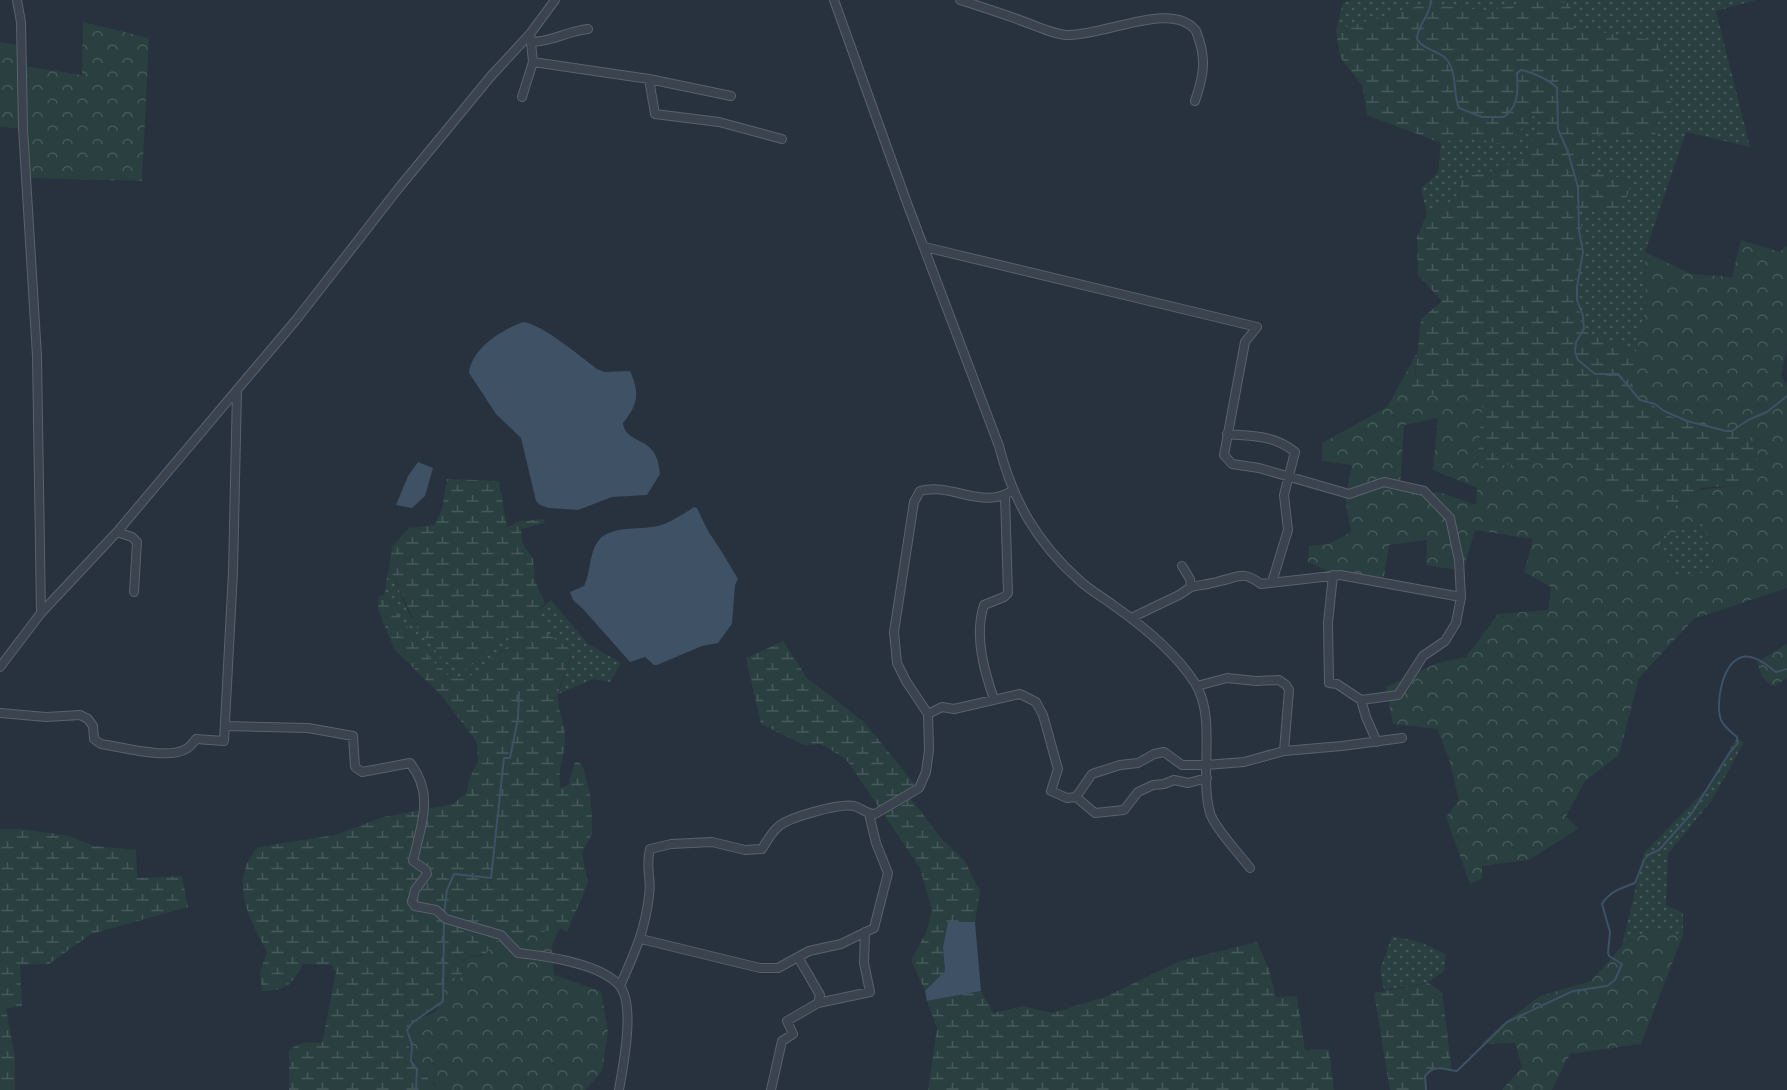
<svg xmlns="http://www.w3.org/2000/svg" width="1787" height="1090" viewBox="0 0 1787 1090" font-family="Montserrat,sans-serif">
	<defs>
		<pattern id="grass-dots" width="8" height="8" patternUnits="userSpaceOnUse" patternTransform="scale(1.5)"><rect width="8" height="8" fill="#2a3f40"/><path d="M2 2h.1M6 6h.1" fill="none" stroke="#47595a" stroke-width="1.8" stroke-linecap="round"/></pattern>
		<pattern id="forest-crowns" width="20" height="18" patternUnits="userSpaceOnUse" patternTransform="scale(1.5)"><rect width="20" height="18" fill="#2a3f40"/><path d="M2 6a3 3 0 1 1 6 0M12 15a3 3 0 1 1 6 0" fill="none" stroke="#47595a"/></pattern>
		<pattern id="wetland-marsh" width="20" height="14" patternUnits="userSpaceOnUse" patternTransform="scale(1.5)"><rect width="20" height="14" fill="#2a3f40"/><path d="M1 5h8M5 5V1M11 12h8M15 12V8" fill="none" stroke="#47595a"/></pattern>
	</defs>
	<rect width="100%" height="100%" fill="#27323e"/>
	<path fill="url(#grass-dots)" d="M1353,0H1756L1716,11L1750,147L1686,132L1645,252L1646,305L1637,352L1582,331L1575,279L1584,256L1579,207L1620,211L1625,179L1588,171L1591,134L1653,138L1657,41L1573,28L1570,3L1527,2L1488,11L1426,4L1336,30L1343,3Z
		M1534,115L1545,122L1526,151L1504,169L1462,177L1458,198L1427,214L1421,188L1438,173L1441,143L1464,135L1506,145Z
		M1704,523L1715,570L1679,580L1656,539Z
		M389,567L411,618L511,635L514,641L472,675L459,679L445,674L431,660L384,595Z
		M551,600L588,644L621,663L610,682L593,679L558,694L571,658L569,647C547,640 545,630 539,610Z
		M1736,739L1744,742L1712,800L1668,854L1666,905L1683,913V935L1650,929L1622,946L1644,853L1707,788Z
		M1392,936L1420,942L1446,954L1444,971L1428,983L1384,990L1380,970Z"/>
	<path fill="url(#forest-crowns)" fill-rule="evenodd" d="M83,22L149,38L142,181L29,178V129L0,127V42L20,45L22,66L82,75Z
		M1741,240L1780,252L1787,245V348L1781,376L1787,385V588L1694,619L1639,678L1619,755L1585,781L1566,816L1578,829L1529,860L1482,866V879L1470,884L1446,817L1459,800L1449,759L1437,729L1393,724L1386,687L1437,663L1466,657L1498,614L1548,610L1551,587L1524,572L1533,539L1475,530L1463,571L1426,565L1427,540L1389,545L1383,583L1346,579L1308,562L1309,546L1329,544L1351,532L1345,498L1352,465L1322,461V443L1387,407L1417,353L1413,397L1484,387L1478,466L1585,461L1636,507L1669,510L1699,490L1741,485L1731,432L1672,417L1629,391L1646,305L1645,252L1691,274L1732,277ZM1438,418L1433,470L1477,488L1476,505L1442,493L1400,490L1404,425ZM1704,523L1715,569L1679,579L1656,539Z
		M1787,644V678L1773,687L1762,676L1757,662Z
		M560,928L552,945L554,975L601,991L608,1032L602,1071L585,1090H436L435,1084L416,1068L407,1033L410,1026L416,1020L435,1012L445,1000L442,981L463,972L462,964L467,957L482,956L492,945L502,939Z
		M1650,929L1683,935L1641,1044L1570,1054L1552,1090H1502L1522,1067L1515,1043L1481,1044L1503,1024L1540,996L1591,981L1622,946Z"/>
	<path fill="url(#wetland-marsh)" d="M1527,2L1570,3L1573,28L1657,41L1668,76L1672,110L1659,120L1654,138L1591,135L1588,171L1625,179L1630,190L1620,211L1579,208L1584,257L1575,279L1582,330L1637,352L1629,391L1672,417L1731,432L1747,428L1761,470L1740,485L1701,488L1669,510L1636,508L1585,461L1477,466L1484,387L1413,397L1421,319L1442,301L1418,275L1417,237L1427,214L1458,198L1462,177L1504,169L1526,151L1544,122L1534,115L1506,146L1464,135L1441,143L1367,115L1362,85L1340,57L1336,30L1426,4L1487,11Z
		M447,479L499,481L507,527L520,521L544,519L545,523L521,529L522,542L533,559L535,581L545,603L539,610C548,638 547,634 571,649C571,666 560,679 558,695C557,709 565,723 565,737C566,754 556,771 561,788L568,785L575,762L580,763L584,770L590,794L592,818V834L582,853L588,883L567,932L560,928L497,942L485,954L467,957L463,961L461,978H447L443,981L445,1000C436,1013 420,1013 411,1025C405,1033 411,1062 418,1069C424,1077 434,1080 436,1090H289V1050C300,1042 309,1042 322,1043L336,972L331,965L303,964C292,985 286,991 262,991L260,972L267,952C249,919 228,880 258,847L335,835L383,817L453,804L467,792L469,780L478,761L477,742L441,695L394,649L378,609L379,596L384,595L432,660L445,674L459,679L472,675L514,641L511,635L465,670L444,661L418,629L389,567L392,547L407,530L410,528L434,525L442,510Z
		M783,641L807,678L864,722L918,788L908,795L941,838L964,860L980,891L975,922H948L943,947L945,972L925,991L911,960L926,933L932,910L920,868L846,759L821,744L804,745L761,724L746,658Z
		M0,829H21L70,836L94,846L136,850L137,878L182,876L188,907L91,934L49,964L20,965L22,1006L6,1009L15,1057V1090H0Z
		M1257,942L1269,969L1276,997L1297,996L1305,1050L1329,1049L1334,1090H928L937,1028L927,1001L981,991L994,1013L1022,1006L1052,1013L1075,1006L1105,997L1180,961Z
		M1428,983L1442,992L1452,1071L1436,1067L1425,1075L1427,1090H1390L1374,993Z"/>
	<path fill="#3e5165" d="M523,322C542,324 580,356 597,369L605,372L630,371C640,393 638,405 623,423C625,440 643,438 653,451C658,458 659,466 660,474L647,495L612,497L578,510L549,508L540,505L536,501L521,438L496,414L469,373C472,347 502,330 523,322Z
		M418,462L433,468L425,496L412,508L396,505L408,476Z
		M694,507L697,508L708,531L722,552L738,579L735,585L732,624L718,643L702,646L657,665H654L645,657L630,662L583,609L573,600L570,592L584,586C591,572 589,553 598,541C611,524 643,531 661,525C669,523 687,512 694,507Z
		M948,922H975L981,991L927,1001L925,991L945,971L943,947Z"/>
	<g fill="none" stroke-linecap="round" stroke-linejoin="round">
		<path stroke="#3e5165" stroke-width="2" d="M1431,0C1431,15 1417,25 1417,39C1424,51 1440,50 1448,61C1457,74 1453,94 1459,108L1482,117H1504C1519,106 1518,90 1517,73L1521,70C1532,72 1550,80 1557,88L1558,129L1568,152L1578,187L1579,230L1583,252L1577,287V300L1583,316L1584,329L1576,342L1575,352L1578,360L1595,374H1618L1640,400L1655,404L1664,411L1687,421L1726,431H1732L1748,420L1767,412L1787,396
			M444,914L447,890L454,874L491,878L504,758H510L518,719L519,692
			M416,1090L417,1069L411,1061L412,1045L407,1030L412,1023L443,1001L444,920
			M1426,1090L1425,1076C1436,1063 1444,1070 1457,1071L1507,1022L1573,991L1607,986L1615,980L1622,964L1609,956L1608,953L1610,932L1602,904C1610,891 1622,888 1635,883L1644,860L1648,855L1659,850L1692,813L1730,752L1738,743L1737,737C1731,732 1725,728 1721,720C1715,704 1722,663 1742,657C1754,654 1767,665 1776,672L1787,669"/>
		<g stroke="#59626c" stroke-width="10">
			<path id="street" d="M17,0L21,22L23,128L37,356L41,613
				M834,0L907,203L999,446C1013,501 1037,543 1080,581C1090,590 1102,597 1113,605C1143,626 1175,652 1195,683C1217,718 1199,774 1210,813C1214,827 1241,856 1250,868
				M960,0C982,7 1004,14 1025,22C1039,27 1055,35 1069,35C1107,35 1173,0 1196,31C1207,58 1204,75 1195,101
				M530,34L533,62L649,79L731,96
				M531,42C552,42 567,31 588,29
				M649,79L655,114L719,122L782,139
				M522,97L533,62
				M925,247L1257,327L1245,342L1224,455L1232,464L1259,468L1349,494L1384,482L1424,491L1450,518L1459,560L1461,597L1456,623L1445,641L1423,656L1398,695L1361,700L1337,684L1329,683L1328,623L1333,575
				M1227,434C1253,436 1274,435 1295,452L1284,495L1288,530L1272,582
				M117,532L132,537L137,542L134,592
				M1191,587C1200,585 1211,584 1220,581C1240,577 1242,570 1261,584L1340,575L1461,597
				M1131,618L1179,595L1191,587L1190,579L1182,566
				M0,667L41,613L117,532L296,320L398,189L491,76L530,34L555,0
				M994,699C984,671 974,635 984,605L1004,597L1008,593L1005,496
				M1361,700L1366,717L1377,742
				M0,713L46,717L80,715L88,719L93,726L94,739L101,744C122,747 168,760 186,749C190,747 193,743 196,739L224,741L233,572L237,390
				M928,714L942,707L954,709L1020,694L1036,702L1043,715L1058,769L1051,791L1067,798L1076,797L1092,774L1120,765L1138,763L1154,754L1164,752L1182,765H1206L1244,762L1284,751L1289,690L1286,685L1279,680L1256,681L1227,678L1197,686
				M226,726L308,728L353,736L355,767L362,772L410,763C435,794 421,825 413,861L426,870L427,874L415,890L412,902L415,906L436,910L446,919L501,935L518,953C546,956 599,963 619,985C636,1004 623,1066 619,1090
				M1284,751L1342,746L1402,738
				M1076,797L1095,813L1124,810L1138,792L1153,785L1164,784L1174,780L1188,783L1207,778
				M641,939L760,968H778L809,951L841,944L874,928L888,873L876,843L869,814
				M620,986C634,954 645,931 649,896C652,879 645,868 650,849L671,844L712,842L745,850L762,849C767,841 771,833 778,827C789,817 840,803 854,806C862,808 866,814 875,814L919,788L926,772L929,750L928,714L906,681L897,663L894,632L914,502L920,491C952,482 983,511 1013,490
				M818,1003L870,992L864,963L865,932
				M771,1090L782,1041L793,1034L787,1021L818,1003L820,995L798,957"/>
		</g>
		<use href="#street" stroke="#3b444e" stroke-width="8"/>
	</g>
</svg>
